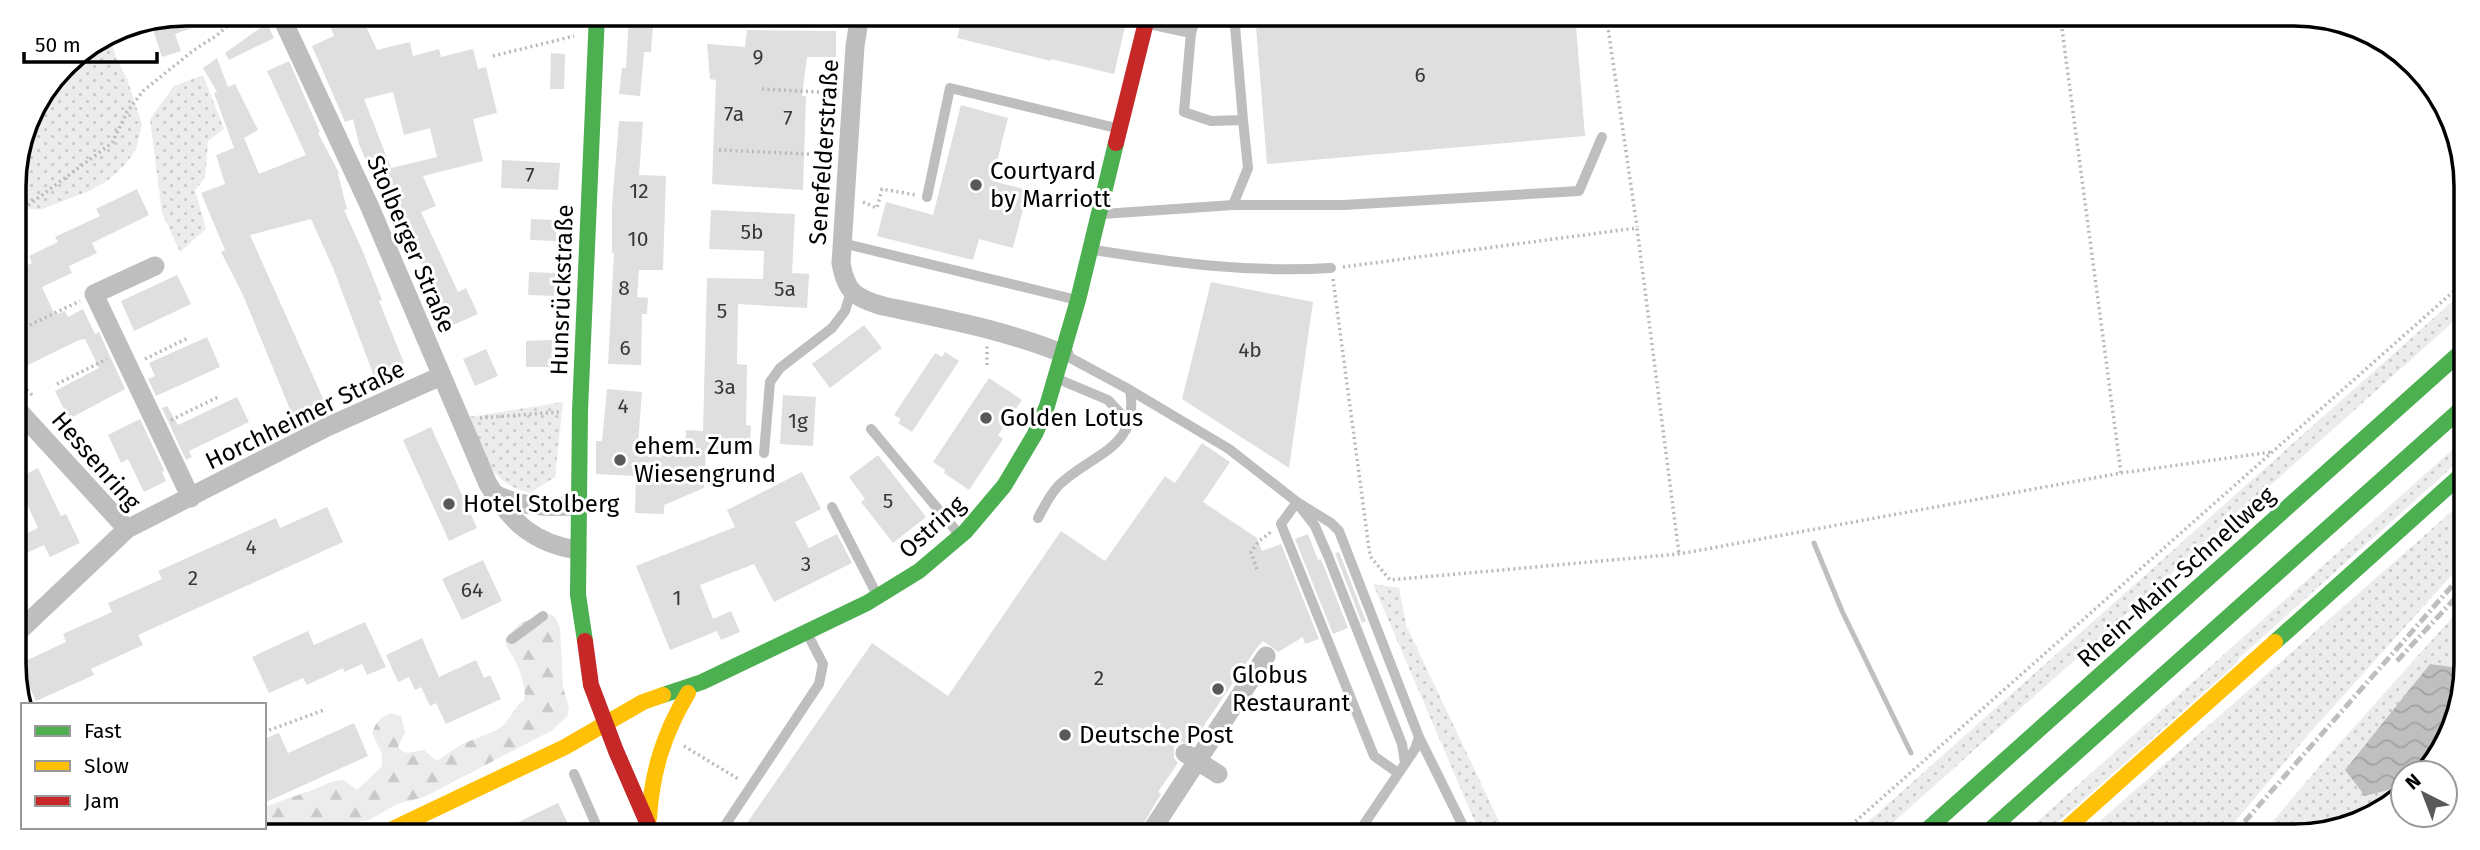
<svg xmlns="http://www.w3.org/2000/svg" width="2480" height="850" viewBox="0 0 2480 850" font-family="'Fira Sans',sans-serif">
	<defs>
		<pattern id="green-dots" width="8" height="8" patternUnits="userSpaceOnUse" patternTransform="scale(1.75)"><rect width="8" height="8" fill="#ececec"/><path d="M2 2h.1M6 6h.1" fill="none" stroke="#c9c9c9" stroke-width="1.8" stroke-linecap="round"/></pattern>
		<pattern id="forest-firs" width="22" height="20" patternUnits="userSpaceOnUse" patternTransform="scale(1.75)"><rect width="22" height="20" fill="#ececec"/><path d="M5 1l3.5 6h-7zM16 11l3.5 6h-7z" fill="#c9c9c9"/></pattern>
		<pattern id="water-waves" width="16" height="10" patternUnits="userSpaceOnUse" patternTransform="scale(1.75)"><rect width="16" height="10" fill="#bfbfbf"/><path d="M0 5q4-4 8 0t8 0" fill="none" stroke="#a2a2a2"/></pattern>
	</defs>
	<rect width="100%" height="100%" fill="#fff"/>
	<path fill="url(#green-dots)" d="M110,33L116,58L127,79L142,124L136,149L125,165L107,181L89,191L40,210L15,207L14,174L32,109L72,57Z
		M203,75L224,129L208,141L205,178L195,190L206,229L180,252L162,213L150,119L174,86Z
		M2463,292L2462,314L1878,836H1852Z
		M563,402L555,477L530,493C486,481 486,455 469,417Z
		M2461,442L2460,460L2238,659L2237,663L2043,836H2021Z
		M2460,504L2459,567L2307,736L2223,836H2083Z
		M1373,584L1399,588L1406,625L1506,836H1481Z
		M2458,611L2457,719L2419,773H2403V795L2399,800L2319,831L2282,836H2260L2329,755Z"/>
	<path fill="url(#forest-firs)" d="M550,614L555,617L560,628L563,687L569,708L567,717L551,731L424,797L397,804L369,820L356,822L331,836H219L229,827H264V808C279,801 292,797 307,792C320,788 331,780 344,780L357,790L382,766V754L372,733C376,722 380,717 391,713L401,716L405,732L398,747C407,757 411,751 424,750L437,761L462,744L495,731L504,725L519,704L524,700C528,683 515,660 506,645V638L520,623Z"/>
	<path fill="url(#water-waves)" d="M2430,664L2458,668L2457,719L2419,773H2403V786L2365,796L2345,770Z"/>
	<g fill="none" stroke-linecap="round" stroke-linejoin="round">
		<path stroke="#bfbfbf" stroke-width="5" d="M1814,543L1842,611L1911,753"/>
	</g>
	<path fill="#dfdfdf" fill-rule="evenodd" d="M186,14H225L226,16L175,34L181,51L162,57L150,21Z
		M325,14H354L358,25L364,22L377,50L410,42L413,56L439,49L441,57L473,49L478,69L486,67L497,113L473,119L483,161L423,176L436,206L421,212L458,292L466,288L478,314L451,326L415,248H417L389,182L377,187L359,144L353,119L345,122L312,46L334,36ZM393,92L404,135L430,128L437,157L391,168L364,99Z
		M629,14H646V26H653L651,52H644L640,96L619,94L622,68H626Z
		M963,14H1128L1114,74L1051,59V61L957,38Z
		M1255,14H1575L1585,136L1267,164Z
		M267,23L274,38L229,60L225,53Z
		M747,30L836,31V57H807L802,96H806L803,190L712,184L716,80L710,79L707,44L745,47Z
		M551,53L565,54L564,89H550Z
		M217,58L228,87L235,84L258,130L244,138L259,174L306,155L267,71L289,61L320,132L318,133L339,173L338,174L347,209L344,210L363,252L382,300L379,301L404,363L374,376L333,268L311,219L250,235L326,405L294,419L243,295L221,252L225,250L201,193L225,184L216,155L234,148L214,93L217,92L203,68Z
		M961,105L1008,118L992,181L1028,190L1013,248L979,239L973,260L877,236L886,202L933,215Z
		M619,121L643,122L639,175L666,176L663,270H639L637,297L648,298L647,314H642L641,365L608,364L614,253H612V206Z
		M502,160L560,163L558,190L501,188Z
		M137,189L149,215L92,243L97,253L69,266L72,273L42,287L55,315L65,311L68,317L83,309L95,334L99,332L125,389L69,419L55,391L99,368L85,339L90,337L82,340L81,339L22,368L15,355V271L32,263L29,256L58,242L55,237L100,216L96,209Z
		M711,210L795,214L792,273L809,274L807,308L738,304L737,364L747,365L746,425L751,426L750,445H740L739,452L706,451L704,488L664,505V514L635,513L636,476L596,474V441H602L607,389L642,392L638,443L647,444V446L685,448L686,430L703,431L707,278L763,279L764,251L709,249Z
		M531,219L557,220L556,241L530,240Z
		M529,272L555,273L554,296L528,295Z
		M177,275L191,304L134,331L121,301Z
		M1211,282L1313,302L1289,468L1182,399Z
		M864,325L882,348L830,388L812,364Z
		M207,337L220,367L156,396L148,379L155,376L149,363Z
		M552,340L551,367H526V341Z
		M486,349L498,376L475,386L463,359Z
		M945,352L959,361L912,432L898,423L901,419L894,415L935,353L942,357Z
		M989,378L1022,400L998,435L1003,439L969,490L944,473L945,470L933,462Z
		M783,395L816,397L813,446L780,444Z
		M237,397L249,422L189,451L192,457L186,460L162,408L167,406L178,425Z
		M140,419L164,470L162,472L166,481L144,492L128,459L121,463L108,435Z
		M431,427L477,528L449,541L403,440Z
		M1202,443L1230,462L1203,502L1257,538L1262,551L1281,544L1319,639L1305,644L1303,637L1278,652L1263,641L1256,649L1192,743L1180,742L1174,747V758L1178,763L1158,792L1161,794L1136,836H738L872,643L948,696L1061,531L1105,561L1165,476L1175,483Z
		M878,455L926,517L893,543L861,502L865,499L849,477Z
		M38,468L61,516L66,514L80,543L50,557L44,545L16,558V538L38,528L23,495L16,498V479Z
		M802,472L821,509L795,522L809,548L837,534L852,563L774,602L754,564L700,585L713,619L731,611L740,632L721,640L717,631L670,650L636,566L735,527L727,510Z
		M327,507L343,542L138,635L143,645L91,669L94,675L36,701L19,664L66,642L63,634L112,612L108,603L162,579L158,571L276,518L280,528Z
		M1308,534L1318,560L1321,559L1348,628L1333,634L1295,539Z
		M1339,552L1366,621L1362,623L1335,553Z
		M483,560L502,601L462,620L442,579Z
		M365,622L386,667L367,675L362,664L344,672L343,668L307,685L303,678L269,693L252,657L308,631L314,645Z
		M422,638L439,677L476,660L484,678L490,675L501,699L446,724L436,703L430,706L421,687L415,690L409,677L398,682L386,655Z
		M354,723L368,756L264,803V739L279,733L288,753Z
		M558,803L574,836H489Z"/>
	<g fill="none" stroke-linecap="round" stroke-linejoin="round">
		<path stroke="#b9b9b9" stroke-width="3.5" stroke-dasharray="2 3.5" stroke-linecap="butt" d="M1606,14L1637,227
			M493,56L574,36
			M762,89L836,93
			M719,150L832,155
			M863,202L877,208L882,189L916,195
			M15,215L112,143L127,112L143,91L194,50L216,36L241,14
			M1343,267L1637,228L1679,554
			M1333,279L1370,556L1390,580L1679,554L2121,473L2060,14
			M15,332L80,301
			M145,359L188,338
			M987,365V346
			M15,378L33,396
			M57,384L107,359
			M480,418L559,412
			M171,420L218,397
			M2121,473L2271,452
			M1257,569L1251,552L1259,541L1271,532
			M264,732L324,710
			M684,746L740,780
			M2299,827L2341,822
			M1839,836L2463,283"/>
		<path stroke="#bebebe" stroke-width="10" d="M1234,14L1243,120
			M950,22L952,14
			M1191,34L1196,14
			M927,197L950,88L1116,128
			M1233,205H1344L1579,191L1602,137
			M1103,214L1233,205L1248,168L1243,120L1211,121L1184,112L1191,33L1149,24
			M842,243L1077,300
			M1094,250C1176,263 1248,273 1331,268
			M1065,355L1130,390L1229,449L1297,502L1331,523L1339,531L1419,737L1468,836
			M1058,379L1108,400L1121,414L1126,430
			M871,429L958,533
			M764,453L770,382L780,368L832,328L845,311L851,292
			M1297,502L1281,524L1374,756L1398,773
			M832,507L876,593
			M1301,508L1315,526L1328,556L1402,744L1405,763
			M1038,518C1044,507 1050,494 1059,485C1092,453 1140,449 1130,390
			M512,639L543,616
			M574,774L601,836
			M718,836L819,684L823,664L807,633
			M1356,836L1415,749L1419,737"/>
		<path stroke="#bebebe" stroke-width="19" d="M280,14L369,205L488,484C511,522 533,543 577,550
			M860,14L855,46L841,263C846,292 855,298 883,306C945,319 1005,330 1064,354
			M155,266L94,294L191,498
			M16,408L127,529
			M495,494C521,508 550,507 578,506
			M17,633L127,529L327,427L441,376
			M1185,753L1218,774
			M1148,836L1266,656"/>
		<path stroke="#4caf50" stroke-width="16" d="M585,641L578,595L580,411L597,14
			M2275,642L2460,476
			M663,695L702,682L867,603L919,571L965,532L1004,486L1035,434L1047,406L1078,300L1116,143
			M1920,836L2462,351
			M1983,836L2461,409"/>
		<path stroke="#ffc107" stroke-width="16" d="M649,818C652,771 664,733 688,693
			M378,836L565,747L643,702L663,695
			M2058,836L2275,642"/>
		<path stroke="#c62828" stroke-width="16" d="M1116,143L1148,14
			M585,641L591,685L616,751L653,836"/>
		<path stroke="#bebebe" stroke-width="5" stroke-dasharray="10 3.5 2 3.5" stroke-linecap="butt" d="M2397,661L2459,594
			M2232,836L2459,578"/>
	</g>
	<g fill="#595959" stroke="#fff" stroke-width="2.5">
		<circle cx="976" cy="185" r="7"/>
		<circle cx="986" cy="418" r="7"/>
		<circle cx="620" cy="460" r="7"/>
		<circle cx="449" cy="504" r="7"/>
		<circle cx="1218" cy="689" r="7"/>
		<circle cx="1065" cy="735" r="7"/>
	</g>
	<g text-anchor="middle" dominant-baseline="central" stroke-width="6" stroke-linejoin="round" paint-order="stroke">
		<g font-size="21" fill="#383838">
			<text x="758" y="57">9</text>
			<text x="1420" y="75">6</text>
			<text x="734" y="114">7a</text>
			<text x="788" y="118">7</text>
			<text x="530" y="175">7</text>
			<text x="639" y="191">12</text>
			<text x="752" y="232">5b</text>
			<text x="638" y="239">10</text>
			<text x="624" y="288">8</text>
			<text x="785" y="289">5a</text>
			<text x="722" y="311">5</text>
			<text x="625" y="348">6</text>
			<text x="1250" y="350">4b</text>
			<text x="725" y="387">3a</text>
			<text x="623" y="406">4</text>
			<text x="798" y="421">1g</text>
			<text x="888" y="501">5</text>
			<text x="251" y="547">4</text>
			<text x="806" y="564">3</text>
			<text x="193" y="578">2</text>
			<text x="472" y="590">64</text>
			<text x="677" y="598">1</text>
			<text x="1099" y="678">2</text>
		</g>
		<g font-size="24" fill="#000" stroke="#fff">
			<text transform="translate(824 152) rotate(-86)">Senefelderstraße</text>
			<text transform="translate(411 244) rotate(67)">Stolberger Straße</text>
			<text transform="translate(562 290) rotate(-88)">Hunsrückstraße</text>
			<text transform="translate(305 415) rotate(-26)">Horchheimer Straße</text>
			<text transform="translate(96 461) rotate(49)">Hessenring</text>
			<text transform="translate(932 527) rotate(-42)">Ostring</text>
			<text transform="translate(2176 577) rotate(-42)">Rhein-Main-Schnellweg</text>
		</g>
		<g font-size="24" fill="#000" stroke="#fff" text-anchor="start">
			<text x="990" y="171">Courtyard<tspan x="990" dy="28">by Marriott</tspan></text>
			<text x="1000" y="418">Golden Lotus</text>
			<text x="634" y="446">ehem. Zum<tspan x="634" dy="28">Wiesengrund</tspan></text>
			<text x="463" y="504">Hotel Stolberg</text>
			<text x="1232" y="675">Globus<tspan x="1232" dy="28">Restaurant</tspan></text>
			<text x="1079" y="735">Deutsche Post</text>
		</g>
	</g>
	<path d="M0 0H2480V850H0ZM186 26H2294A160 160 0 0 1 2454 186V664A160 160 0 0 1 2294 824H186A160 160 0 0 1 26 664V186A160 160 0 0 1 186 26Z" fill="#fff" fill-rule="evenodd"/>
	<path fill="none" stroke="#000" stroke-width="3.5" d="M186 26H2294A160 160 0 0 1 2454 186V664A160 160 0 0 1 2294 824H186A160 160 0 0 1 26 664V186A160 160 0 0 1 186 26Z"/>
	<rect x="21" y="703" width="245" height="126" fill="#ffffff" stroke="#999999" stroke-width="2"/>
	<rect x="35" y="726" width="35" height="10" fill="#4caf50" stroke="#999999" stroke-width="2"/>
	<text x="84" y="738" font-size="21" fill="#000000">Fast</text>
	<rect x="35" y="761" width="35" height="10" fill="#ffc107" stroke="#999999" stroke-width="2"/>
	<text x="84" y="773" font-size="21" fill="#000000">Slow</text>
	<rect x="35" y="796" width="35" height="10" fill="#c62828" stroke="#999999" stroke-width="2"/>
	<text x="84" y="808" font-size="21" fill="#000000">Jam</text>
	<g transform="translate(2424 794) rotate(318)"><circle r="33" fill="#ffffff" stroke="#999999" stroke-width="2"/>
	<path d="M0-5L12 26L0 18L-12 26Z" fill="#595959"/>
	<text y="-10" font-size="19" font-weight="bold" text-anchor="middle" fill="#000000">N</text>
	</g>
	<path d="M24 52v10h133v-10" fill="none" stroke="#000000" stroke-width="3.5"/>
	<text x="35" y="52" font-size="21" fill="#000000" stroke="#ffffff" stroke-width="5" paint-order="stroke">50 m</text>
</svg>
